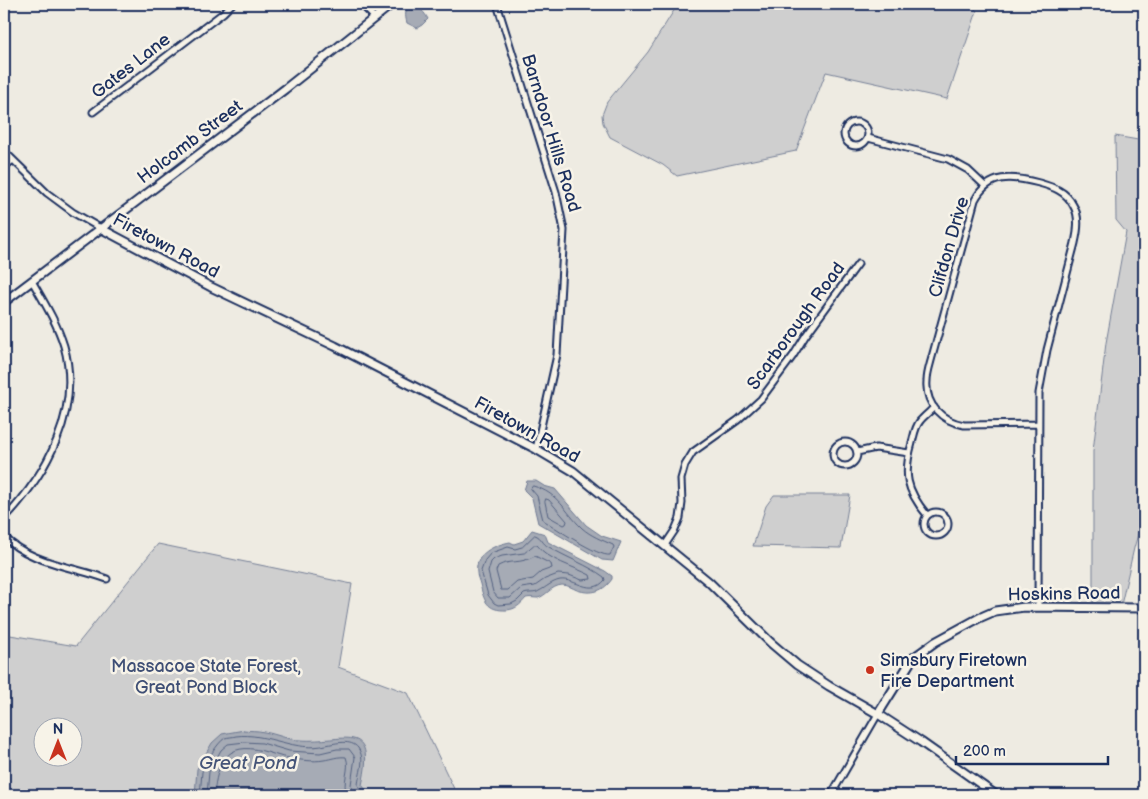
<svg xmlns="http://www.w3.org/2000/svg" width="1148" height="799" viewBox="0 0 1148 799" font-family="'Balsamiq Sans',sans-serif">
	<rect width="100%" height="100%" fill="#eeebe2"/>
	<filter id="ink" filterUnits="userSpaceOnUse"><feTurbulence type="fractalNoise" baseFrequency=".02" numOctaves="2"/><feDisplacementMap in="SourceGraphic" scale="10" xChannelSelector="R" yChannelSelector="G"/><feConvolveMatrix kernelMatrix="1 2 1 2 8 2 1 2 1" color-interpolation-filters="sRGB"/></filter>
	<g filter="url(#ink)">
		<path fill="#cfcfcf" stroke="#757f96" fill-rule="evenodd" d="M678,4H970L977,11L947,99L826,72L796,151L677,176L663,165L610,137L603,123L602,115L607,102L648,52Z
			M1115,136L1144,141V514L1134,548L1121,605H1093V451L1106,343L1126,232L1116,220Z
			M774,495H850L841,548L753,546L766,506Z
			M158,544L352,584L338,667L408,693L457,795H4V634L76,646ZM42,726H72V756H42Z"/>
		<path fill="#a6abb5" stroke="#6e7992" d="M412,6C419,6 425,13 428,19L422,25L417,28L407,23C405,16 404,9 412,6Z
			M527,481H536L544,486L555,489L586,525L602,536L621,542L613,561L602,560L538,523L532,498L524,490Z
			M532,530L545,534L548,542L605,571L612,576V579C604,591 592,595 577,590C572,588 568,585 562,585C551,586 546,596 538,598C534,598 530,597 526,598C520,605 516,609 507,610C487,611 484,601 480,584C479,580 477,577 477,573C474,553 495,545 510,542L514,544L523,541Z
			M244,730C250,731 257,730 264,732C277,734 288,740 301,740C343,743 377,719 362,785L370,795H195L197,769L212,743L222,734Z"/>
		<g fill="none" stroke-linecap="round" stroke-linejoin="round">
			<path stroke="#536181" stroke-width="1" d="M533,486C559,493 564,511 582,528C591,536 602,540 613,545L614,547L610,555C598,557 556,528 543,520L537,496L531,489Z
				M546,499L549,500L567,521L566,524L564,525L548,516L545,502Z
				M535,535C542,537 542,544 549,547C567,558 588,565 604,577L605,580C591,597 575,578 560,580C551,582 547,587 539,591C535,594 529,592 524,594L517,601L511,604L498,605L494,603L488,595L481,571L485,560L491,553L508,547L515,549L522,547Z
				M534,545H537C549,561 573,566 590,575L591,579L582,580L569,575L558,574L545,579L535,586L521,588L510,598H498L493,592L488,572L491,562L494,559L502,556L524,553Z
				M535,556L551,564L552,568L541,572L533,579L517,582L508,590H501L496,571L498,566C511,559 519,565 535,556Z
				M200,795C201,788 201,780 202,772C204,764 218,742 225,738C228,737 233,737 236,736C267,732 296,753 326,745C336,743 351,739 358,748C366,759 359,774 358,785L363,795
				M207,795L209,772L221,750L228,744L245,742L262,743L289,751L320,753L337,749H349L355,757L351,785L356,795
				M214,795C217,763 226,741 263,751C272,753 280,757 289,758C299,760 313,762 324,760C331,759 338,756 346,757C351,769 341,782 347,795"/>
			<g stroke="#1b2f5e" stroke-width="9">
				<path id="street" d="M361,4L374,17
					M497,4L556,192L564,230L557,355L536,449
					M93,112L223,13L232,4
					M844 134a12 12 0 1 1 24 0a12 12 0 1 1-24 0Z
					M868,138L948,159L968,170L985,186
					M4,151L47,193L74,213L100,228
					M4,167L13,160
					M833 454a12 12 0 1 1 24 0a12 12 0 1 1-24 0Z
					M857,452L876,448L909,453
					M924 524a12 12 0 1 1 24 0a12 12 0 1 1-24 0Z
					M927,515C906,490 903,474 912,443C914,435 915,427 920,421C924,416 930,412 934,407
					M4,519C47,474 82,410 64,346C57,323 44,302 32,281
					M4,536C26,562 75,567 107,579
					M665,545L675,530L680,518L682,503L681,479L685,465L693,452L738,420L761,399L793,356L806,335L858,264
					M1038,607L1039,393L1047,350L1075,243C1078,230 1080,216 1073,205C1066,191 1053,187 1039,183C1012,176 989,173 975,200L932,357C930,365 927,373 927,381C925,405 942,421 964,425L1038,424
					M831,795L878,714"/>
			</g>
			<g stroke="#1b2f5e" stroke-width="11">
				<path id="secondary" d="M100,228L211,287L335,346L536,449L573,471L709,582L771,643L797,665L829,686L878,714L921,742L996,795
					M4,302L285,89L392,4
					M878,714L913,658L935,642L979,618L995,611L1024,607L1144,608"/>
			</g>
			<use href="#street" stroke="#f7f3e8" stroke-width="5"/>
			<use href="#secondary" stroke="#f7f3e8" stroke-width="7"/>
		</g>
	</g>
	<circle fill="#c8321e" stroke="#f7f3e8" stroke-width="2" cx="870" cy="670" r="5"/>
	<g text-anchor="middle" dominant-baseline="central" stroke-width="5" stroke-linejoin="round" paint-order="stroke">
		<g font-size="18" fill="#1b2f5e" stroke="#f7f3e8">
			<text transform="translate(131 66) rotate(-38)">Gates Lane</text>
			<text transform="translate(551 133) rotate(73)">Barndoor Hills Road</text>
			<text transform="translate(190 142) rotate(-37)">Holcomb Street</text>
			<text transform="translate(166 246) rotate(28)">Firetown Road</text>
			<text transform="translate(949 247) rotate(-74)">Clifdon Drive</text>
			<text transform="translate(796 326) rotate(-54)">Scarborough Road</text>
			<text transform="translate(527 430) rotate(29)">Firetown Road</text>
			<text transform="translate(1064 594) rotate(-1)">Hoskins Road</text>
		</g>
		<g font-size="18" fill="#1b2f5e" stroke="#f7f3e8" text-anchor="start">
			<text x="880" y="660">Simsbury Firetown<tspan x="880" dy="21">Fire Department</tspan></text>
		</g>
		<g font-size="18" fill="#3f4f75" stroke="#f7f3e8">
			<text x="206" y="666">Massacoe State Forest,<tspan x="206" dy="21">Great Pond Block</tspan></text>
		</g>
		<g font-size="19" font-style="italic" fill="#455478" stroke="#f7f3e8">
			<text x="248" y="763">Great Pond</text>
		</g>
	</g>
	<rect width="1148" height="799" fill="none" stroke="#f7f3e8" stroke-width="20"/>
	<rect x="10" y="10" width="1128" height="779" fill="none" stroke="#1b2f5e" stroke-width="2" filter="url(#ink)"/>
	<g transform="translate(58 742)"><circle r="24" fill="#f7f3e8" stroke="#9fa5b1"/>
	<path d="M0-4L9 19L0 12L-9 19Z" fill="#c8321e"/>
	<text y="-8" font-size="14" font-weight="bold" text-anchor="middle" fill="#1b2f5e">N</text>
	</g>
	<path d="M956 756v8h152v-8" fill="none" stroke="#1b2f5e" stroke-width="2.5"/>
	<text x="963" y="756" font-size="15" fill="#1b2f5e" stroke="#f7f3e8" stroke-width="4" paint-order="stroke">200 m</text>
</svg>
